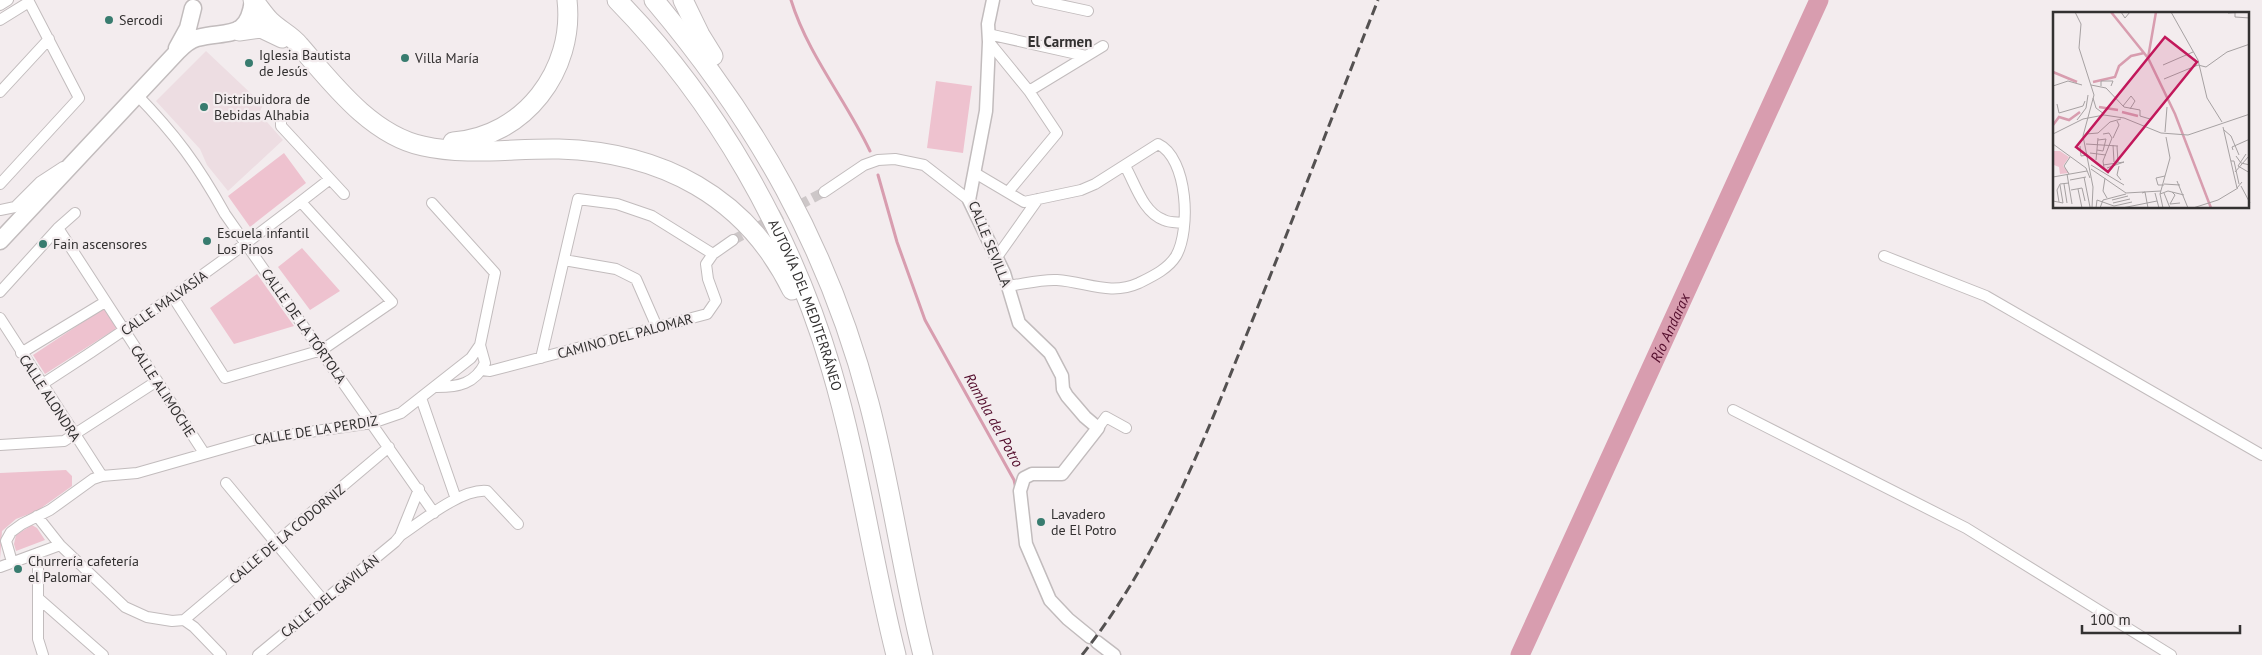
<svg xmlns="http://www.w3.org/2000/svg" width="2262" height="655" viewBox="0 0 2262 655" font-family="'PT Sans',sans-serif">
	<rect width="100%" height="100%" fill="#f3ecee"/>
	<path fill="#eddde2" d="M206,51L263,105L259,113L283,140L228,191L207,165L200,149L156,101Z"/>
	<path fill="#eec2cf" d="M936,81L972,86L963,153L927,148Z
		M284,153L306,183L250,227L228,196Z
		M302,248L340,291L310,310L278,267Z
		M257,274L294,326L234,344L210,308Z
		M104,308L117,328L45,374L33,355Z
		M66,470L72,476V486L37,511L16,519L2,531L0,559V473Z
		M32,525L37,528L45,540L16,551L14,544L16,535Z"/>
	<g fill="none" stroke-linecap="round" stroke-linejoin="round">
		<path stroke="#d89daf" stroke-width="3" d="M791,0C808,55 846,100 870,151
			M878,175L897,242L925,320L1014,480L1016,489"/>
		<path stroke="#d89daf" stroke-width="19" id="s1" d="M1520,655L1819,0"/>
		<path stroke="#cdc7c8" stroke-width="10" stroke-dasharray="10 5" stroke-linecap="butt" d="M733,240L824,192"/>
		<g stroke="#c2bcbd" stroke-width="12">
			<path id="minor" d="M1037,0L1088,11
				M0,5L8,0
				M0,20L29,2
				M988,34L1086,56
				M989,42L1029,91L1057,133L1008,192
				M1029,91L1103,46
				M0,92L49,39
				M136,94C175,134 198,165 225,214L434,513
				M281,121V126L344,194
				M1125,166C1135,183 1143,213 1164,220C1170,223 1178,222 1184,223
				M975,173L1024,202L1081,190L1095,184L1158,144C1188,158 1191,230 1176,256C1168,269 1153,276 1139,283C1110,296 1087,282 1057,280C1041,279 1024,284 1008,286
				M0,184L79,98L28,0
				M824,192L864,165L878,160L895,159L924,165L969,200
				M0,210L15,207L40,182L63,167
				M58,228L204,453
				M1884,256L1986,296L2262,455
				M997,257L1038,199
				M564,260L616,269L636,279L657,327
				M0,292L58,228L75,213
				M173,297L225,378L322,350L392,302L301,202
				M0,318L102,476
				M21,353L105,302
				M541,358L578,199L617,204L652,216L713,254
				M482,370L490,371L707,314L716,301L708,279L706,264L713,254L733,240
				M41,385C141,321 237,252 330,179
				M437,387C458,387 475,384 485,363L480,345
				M421,398L456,499
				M1733,410L1966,528L2171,655
				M1098,428L1106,417L1126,428
				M0,445L64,441L157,381
				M226,483L323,600
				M37,516L60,545L125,607L147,617L172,621L184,620L194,627L221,655
				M401,535C422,521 462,488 487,491L518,524
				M38,553V639L43,655
				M12,562L6,541L11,532L22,524L50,510L93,479L102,476L137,473L253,440L372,423L401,413L471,358L480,345L495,273L432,203
				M0,567L60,545
				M38,598L103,655
				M184,620L389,447
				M258,655L395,542L400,536L419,489"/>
		</g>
		<g stroke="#c2bcbd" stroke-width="15">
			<path id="tertiary" d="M993,0L988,24L989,42L986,111L969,200L1004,273L1019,323L1050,353L1062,376L1063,389L1067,396L1085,417L1098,428L1062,474H1032L1024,478L1020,491L1026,544L1050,600L1068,619L1090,637
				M1097,642L1114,655"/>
		</g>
		<g stroke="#c2bcbd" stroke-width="19">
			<path id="trunk" d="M177,48L188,28L193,8
				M0,241L178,51C183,46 189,40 197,38C227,30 248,41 253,0"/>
		</g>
		<g stroke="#c2bcbd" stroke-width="21">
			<g id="motorway">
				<path d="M253,0C259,7 264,15 270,21C279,30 291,35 299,45C332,83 371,135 423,146C467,156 514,148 559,149C661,152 746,196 792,290"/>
				<path id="s2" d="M617,0C716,101 791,233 831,368C859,462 872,560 896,655"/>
				<path d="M654,0C757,122 829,249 869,403C891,486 902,572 923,655"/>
				<path d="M683,0L700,35L713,56"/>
				<path d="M239,31L261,28L282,38"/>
				<path d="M453,142C524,137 575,70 567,0"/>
			</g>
		</g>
		<use href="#minor" stroke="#fff" stroke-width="10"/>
		<use href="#tertiary" stroke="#fff" stroke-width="12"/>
		<use href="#trunk" stroke="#fff" stroke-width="16"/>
		<use href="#motorway" stroke="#fff" stroke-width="19"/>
		<path stroke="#545151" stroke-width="3" stroke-dasharray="10 5" stroke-linecap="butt" d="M1082,655C1156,562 1200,450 1244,341C1290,228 1333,114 1378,0"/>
	</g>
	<g fill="#387c6f" stroke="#f3ecee" stroke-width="2">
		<circle cx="109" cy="20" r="5"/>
		<circle cx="405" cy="58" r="5"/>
		<circle cx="249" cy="63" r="5"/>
		<circle cx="204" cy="107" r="5"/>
		<circle cx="207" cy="241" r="5"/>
		<circle cx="43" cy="244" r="5"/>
		<circle cx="1041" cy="522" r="5"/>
		<circle cx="18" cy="569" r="5"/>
	</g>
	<g text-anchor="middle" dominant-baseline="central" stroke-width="4.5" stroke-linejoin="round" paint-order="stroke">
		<g font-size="14" fill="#333131" stroke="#f3ecee" text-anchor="start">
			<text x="119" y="20">Sercodi</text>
			<text x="259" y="55">Iglesia Bautista<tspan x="259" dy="16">de Jesús</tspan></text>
			<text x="415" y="58">Villa María</text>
			<text x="214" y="99">Distribuidora de<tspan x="214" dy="16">Bebidas Alhabia</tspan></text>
			<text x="217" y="233">Escuela infantil<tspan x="217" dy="16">Los Pinos</tspan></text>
			<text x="53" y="244">Fain ascensores</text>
			<text x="1051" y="514">Lavadero<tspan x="1051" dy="16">de El Potro</tspan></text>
			<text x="28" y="561">Churrería cafetería<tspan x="28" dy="16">el Palomar</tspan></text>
		</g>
		<g font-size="14" fill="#333131" stroke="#f3ecee">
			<text transform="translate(990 244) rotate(68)">CALLE SEVILLA</text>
			<text transform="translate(164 303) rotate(-35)">CALLE MALVASÍA</text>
			<text stroke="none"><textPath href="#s2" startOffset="362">AUTOVÍA DEL MEDITERRÁNEO</textPath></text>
			<text transform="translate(304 326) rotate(55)">CALLE DE LA TÓRTOLA</text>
			<text transform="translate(625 336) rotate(-15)">CAMINO DEL PALOMAR</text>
			<text transform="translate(163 391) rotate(57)">CALLE ALIMOCHE</text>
			<text transform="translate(50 398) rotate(57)">CALLE ALONDRA</text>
			<text transform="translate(316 430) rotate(-9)">CALLE DE LA PERDIZ</text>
			<text transform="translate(287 534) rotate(-40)">CALLE DE LA CODORNIZ</text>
			<text transform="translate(330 596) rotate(-39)">CALLE DEL GAVILÁN</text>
		</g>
		<g font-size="15" font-weight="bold" fill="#333131" stroke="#f3ecee">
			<text x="1060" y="41">El Carmen</text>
		</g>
		<g font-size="15" font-style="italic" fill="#530d2c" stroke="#f3ecee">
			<text stroke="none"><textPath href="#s1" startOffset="360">Río Andarax</textPath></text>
			<text transform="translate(994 420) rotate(61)">Rambla del Potro</text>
		</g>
	</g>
	<g transform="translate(2053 12)">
		<rect width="196" height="196" fill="#f3ecee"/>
		<path d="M1,139H7L16,145L10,154L16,161L7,162L6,155L1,153Z" fill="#eec2cf"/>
		<path fill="none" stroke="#d89daf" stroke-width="2.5" d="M58,0L95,46L122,102L158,196M95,46L103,0M0,60L24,70M40,70L62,65L66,54L78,44L91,41M46,95L65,98M69,100L85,104M0,113L6,105L16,108L27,100"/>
		<path fill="none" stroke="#a6a1a2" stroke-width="1" d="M22,0L28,12L26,36L41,83L30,124L40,175L39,196M68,0L72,6L77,0M118,0L145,48L154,86L169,110M175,1L194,0M182,1V5L197,6M110,53L140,40M111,67L145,53L153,55L174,40L197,32M38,73L53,76L71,95L87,98M0,74L15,69L29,73M48,74V69H60L58,74M40,86L43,96L51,102M4,92L6,101L30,94L32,89M70,94L78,84L82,89L77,97M87,98V104L97,107M24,108L33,96L35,83M170,115L184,176L189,170M171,118L178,124L186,143M112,120L114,95M0,122L30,107L51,103L71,106L108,121L135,123L197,102M33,122L45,121L57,110L68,107M50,122L56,121L59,126L50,149L51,156M60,126L66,113L64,109M0,132L33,156L37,166M33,132L65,134M60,133L61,150M27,134L28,144L35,143M64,134L65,150M44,138L50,139L53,127L45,128M180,138L179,135L197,127M37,141L53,143M193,142L185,154L197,161M183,144L188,151L197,153M43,148L45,126M178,149H181L186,172M38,153L71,173M50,153L71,150M66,154L64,163L68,168M54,156L71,150M38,157L73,181L108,179M182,160L196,144M14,162L19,192M16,162L11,154L17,145M0,165L34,159M31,165L37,195M52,166L50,179L54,186M17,168L33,165M124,169L135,196M11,172L14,191M111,172L127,173M111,173H105L103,166L112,164M188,174L197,191M25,177L29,196M18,178L29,176L32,189M119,180L122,183L117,192L127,191M89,181L92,180L95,196M102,181L106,196M111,181L117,196M107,182L115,179L131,183M59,188L75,184M0,189L10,191L7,173M6,190L4,178L7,172L16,171M60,191L77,187M43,196L44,188L61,194L79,190M47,196L50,188L73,182M69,196L104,189M110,196L107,182L117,146L113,125M140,196L165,188L185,176"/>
		<path fill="#c2185b" fill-opacity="0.15" stroke="#c2185b" stroke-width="2.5" d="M112,25L144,50L55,160L23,135Z"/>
		<rect width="196" height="196" fill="none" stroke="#333131" stroke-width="2.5"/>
	</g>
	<path d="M2082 625v8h158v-8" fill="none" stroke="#333131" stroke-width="2.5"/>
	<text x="2090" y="625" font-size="15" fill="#333131" stroke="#f3ecee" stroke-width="4" paint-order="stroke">100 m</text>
</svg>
